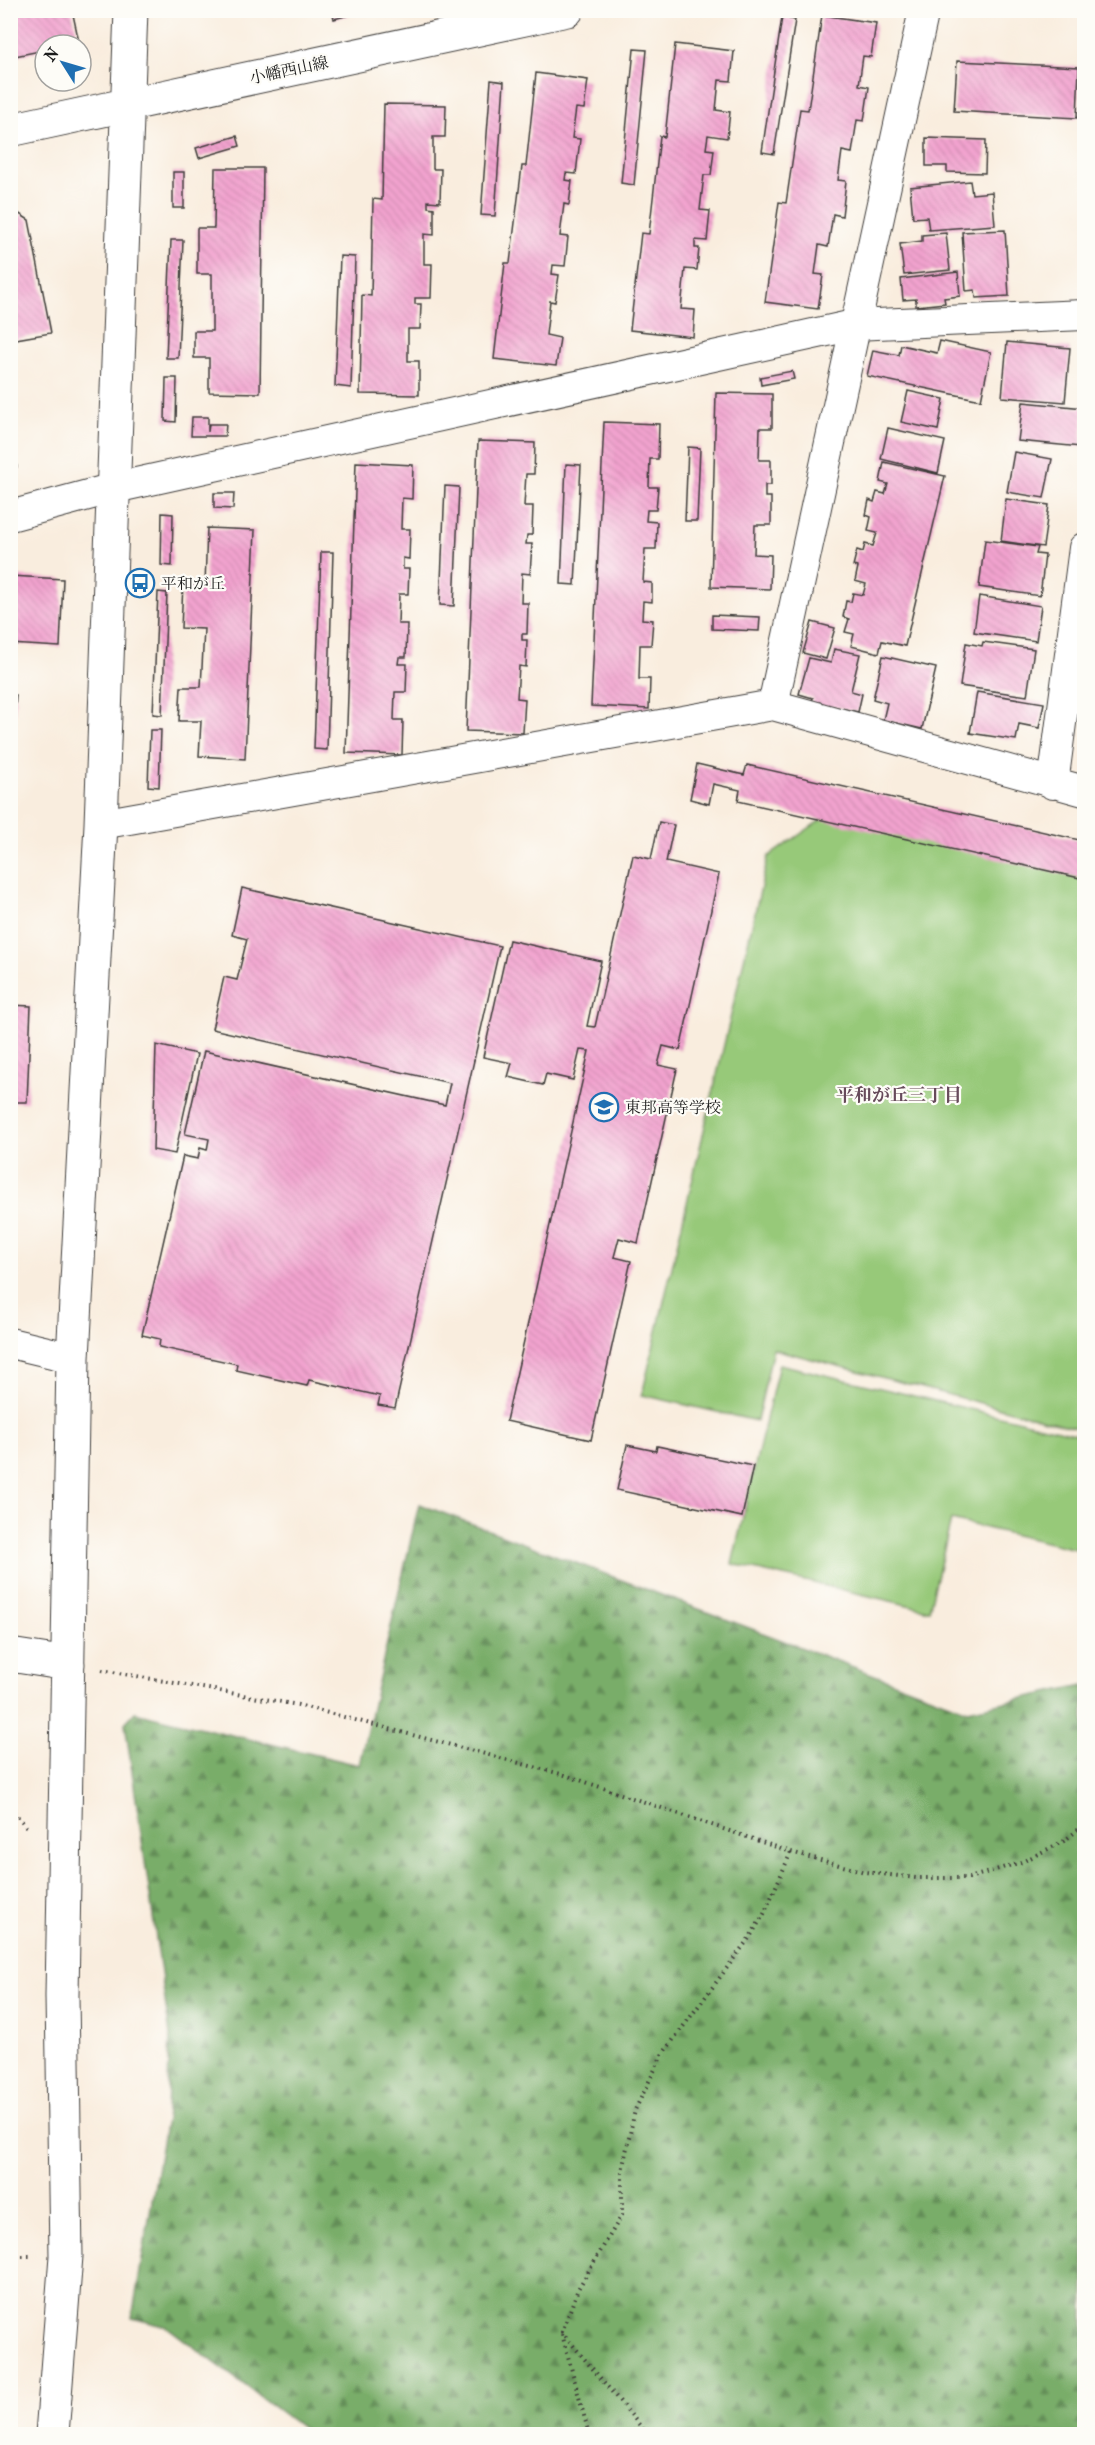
<svg xmlns="http://www.w3.org/2000/svg" width="1095" height="2445" viewBox="0 0 1095 2445" font-family="'IM FELL French Canon','Noto Serif JP',serif">
	<defs>
		<pattern id="forest-firs" width="22" height="20" patternUnits="userSpaceOnUse" patternTransform="scale(1.5)"><rect width="22" height="20" fill="#79ad69"/><path d="M5 1l3.5 6h-7zM16 11l3.5 6h-7z" fill="#628c56"/></pattern>
		<pattern id="building-back-hatch" width="6" height="6" patternUnits="userSpaceOnUse" patternTransform="scale(1.5)"><rect width="6" height="6" fill="#f2a3cf"/><path d="M-1 5l2 2M0 0l6 6M5-1l2 2" fill="none" stroke="#cf8cb1"/></pattern>
	</defs>
	<rect width="100%" height="100%" fill="#fdfcf7"/>
	<filter id="ink" filterUnits="userSpaceOnUse"><feTurbulence type="fractalNoise" baseFrequency=".0167" numOctaves="2"/><feDisplacementMap in="SourceGraphic" scale="12" xChannelSelector="R" yChannelSelector="G"/><feConvolveMatrix kernelMatrix="1 2 1 2 8 2 1 2 1" color-interpolation-filters="sRGB"/></filter>
	<filter id="wash" filterUnits="userSpaceOnUse"><feTurbulence type="fractalNoise" baseFrequency=".008" numOctaves="4" result="noise"/><feDisplacementMap in="SourceGraphic" scale="24" xChannelSelector="R" yChannelSelector="G"/><feGaussianBlur stdDeviation="1.35" result="paint"/><feColorMatrix in="noise" values="0 0 0 0 0 0 0 0 0 0 0 0 0 0 0 0 0 1.4 0 .05"/><feComposite in="paint" operator="in"/></filter>
	<g filter="url(#wash)">
		<rect width="100%" height="100%" fill="#f9edde"/>
		<path fill="url(#forest-firs)" stroke="#4a6442" stroke-width="1.5" d="M419,1504L968,1710L1084,1685V2434H310L167,2327L132,2318L167,2113L170,2035L125,1723L135,1712L359,1765Z"/>
		<path fill="#97c979" stroke="#5a724a" stroke-width="1.5" d="M825,817L1084,875V1430L773,1349L757,1421L642,1395L768,857Z
			M779,1364L1084,1436V1551L951,1520L929,1610L732,1564Z"/>
		<g id="blocks">
			<path fill="url(#building-back-hatch)" d="M18,10H72L79,42L66,45H45V50L10,57V12Z
				M332,10H364V11L334,19Z
				M822,15L876,23L871,57L863,56L859,85L869,87L864,121L857,120L852,153L842,151L838,180L846,181L842,216L833,214L828,247L819,245L815,274L823,275L818,309L765,302L779,202L786,203L800,109L808,110Z
				M782,17L795,20L774,154L762,152Z
				M675,44L734,51L731,81L719,80L716,110L730,112L727,138L708,135L706,149L714,150L711,175H704L700,210L710,211L707,241L695,240V248H699L697,270L685,269L681,309L695,310L693,337L630,330L641,233L649,234L660,136L665,137Z
				M634,49L647,50L634,185L621,183Z
				M957,61L1079,67L1077,118L954,111Z
				M536,73L588,80L584,109L576,108L572,138L580,139L576,174L566,173L565,180L572,181L569,205L564,204L560,236L568,237L565,266L553,265L552,274L559,275L555,302L550,301L546,335L560,338L556,366L494,359L505,263H510L522,166H526Z
				M491,80L504,82L495,216L481,215Z
				M384,104L446,105L445,137H433V169H441L440,202L428,201V207L434,208V235L424,234V264H432L431,298H415V304H421L420,329H408V361H419V395L360,394L362,295L371,296L373,199L382,200Z
				M237,136L240,146L199,158L196,148Z
				M926,138L986,140L985,173L947,172V166H926Z
				M215,168H263L260,393L209,392V358H194V331H212V274H197V228H214Z
				M173,172H184V208H173Z
				M970,181L972,194L992,192L995,225L929,230L927,217L913,218L910,187Z
				M10,208L29,220L51,333L10,340Z
				M1005,230L1009,296L976,298L975,290L966,291L962,232Z
				M946,233L950,270L904,275L900,244L922,241V235Z
				M171,240H183L178,358H166Z
				M340,256L355,257L351,388L335,386Z
				M958,272L960,296L944,298L945,303L916,306V299L903,300L901,279Z
				M940,341L991,352L981,400L867,376L873,350L899,355L901,345L937,353Z
				M1007,342L1070,348L1065,402L1002,397Z
				M792,371L794,379L761,385L760,377Z
				M166,378H177L176,422L165,421Z
				M908,391L944,399L938,430L901,422Z
				M716,393L772,394V428H760L759,460H771V485H765V497H771V525H755L754,554L771,555L770,589L711,587Z
				M1023,402L1084,408L1081,447L1018,441Z
				M192,417H208V432L209,424H226L225,436H191Z
				M604,422L659,424L658,459H650L649,487H658L656,510H647L646,521L657,522L656,549H645L643,582L652,583V602L643,601L642,619L653,620L651,645H640L639,679H650L649,709L591,706Z
				M888,428L945,441L938,473L881,459Z
				M10,441L17,467L10,468Z
				M478,441L535,443L534,474H526L524,506H533L532,535H527L526,544H532L530,574L522,573L521,603H528L527,634H522V640H527L526,667L519,666L517,698L525,699L523,733L466,731Z
				M688,447L700,448L697,521H685Z
				M1014,452L1052,459L1044,498L1007,492Z
				M356,462L413,465L412,499L402,498L401,529H410L409,559L403,558V569H409L408,594H399L398,624H407L406,657H399L398,664H407L406,692H395L394,720H403L402,755L346,753Z
				M884,462L945,476L905,646L882,641L879,653L851,646L854,634L845,632L849,619L843,617L846,601L851,602L853,593L863,595L866,584L855,581L858,567L853,566L857,550L863,552L865,544L873,546L877,533L868,531L871,517L866,515L869,500L874,502L877,492L885,494L888,484L880,482Z
				M566,464L581,465L575,585L561,584Z
				M445,486L459,487L454,606L440,605Z
				M214,493H234L233,509L214,508Z
				M1006,499L1049,505L1043,547L1001,541Z
				M162,513L173,514L172,566L161,565Z
				M207,528L255,530L245,759L199,756L201,721H179L181,687H201L204,629L181,628L183,584L205,585Z
				M985,540L1038,547L1036,554L1045,555L1040,596L979,587Z
				M321,552H333L327,750L314,749Z
				M10,576L63,579L60,647L10,644Z
				M158,592L167,593L162,715L153,714Z
				M979,596L1041,606L1036,641L974,632Z
				M712,615L760,617L759,631L712,629Z
				M812,622L835,628L826,659L803,653Z
				M983,642L1034,649L1027,696L960,686L966,643L982,646Z
				M834,649L860,654L851,691L862,694L858,712L832,706L831,712L811,707L813,698L799,694L809,658L831,663Z
				M883,656L936,668L922,729L883,720L887,703L873,699Z
				M977,692L1044,703L1039,728L1019,724L1016,740L970,733Z
				M10,695H16L13,736H10Z
				M150,730H161L159,787L148,786Z
				M697,764L744,775L747,765L1084,841V879L738,801L740,790L713,784L709,804L690,799Z
				M659,822L674,825L666,862L719,874L680,1050L663,1046L658,1065L677,1069L638,1243L619,1238L614,1257L631,1261L591,1440L506,1421L589,1051L580,1050L573,1080L546,1074L543,1085L508,1077L512,1063L483,1057L509,940L601,961L587,1026L595,1027L633,855L651,859Z
				M242,888L500,946L395,1408L378,1405L380,1396L309,1380L307,1386L236,1370L237,1364L159,1347L160,1339L142,1335L183,1156L198,1159L200,1148L207,1150L209,1139L185,1134L204,1051L445,1105L450,1083L212,1029L224,977L237,980L247,939L232,935Z
				M10,1005L31,1006L27,1102H10Z
				M156,1045L197,1054L175,1154L153,1150Z
				M627,1445L656,1451L657,1446L753,1466L742,1517L617,1490Z"/>
		</g>
	</g>
	<g filter="url(#ink)">
		<use href="#blocks" fill-opacity="0" stroke="#3d3b39" stroke-width="1.5"/>
		<g fill="none" stroke-linecap="round" stroke-linejoin="round">
			<g stroke="#3d3b39" stroke-width="32">
				<path id="minor" d="M10,516L114,488L854,325L1084,315
					M773,705L924,10
					M1053,784L1084,548
					M101,824L773,705L1084,791
					M10,1343L73,1358"/>
			</g>
			<g stroke="#3d3b39" stroke-width="35">
				<path id="tertiary" d="M10,130L567,10
					M10,1655L68,1664
					M52,2434L66,2256L62,1996L73,1358L101,824L131,10"/>
			</g>
			<path stroke="#3d3b39" stroke-width="4" stroke-dasharray="1.5 4.5" stroke-linecap="butt" d="M102,1670L298,1705L565,1775L791,1852L865,1872L916,1878H969L1022,1862L1064,1841L1084,1825
				M10,1807L29,1830
				M10,2256H31
				M562,2334L589,2434
				M647,2434L562,2332L578,2289L622,2215V2171L635,2110L662,2055L750,1937L764,1914L791,1852"/>
			<use href="#minor" stroke="#fff" stroke-width="30"/>
			<use href="#tertiary" stroke="#fff" stroke-width="33"/>
		</g>
	</g>
	<defs>
		<g id="bus-ring" transform="scale(1.5)"><circle r="9.5" fill="#fdfcf7" stroke="#1f6fb2" stroke-width="1.5"/><path d="M-5-6H5V4H4V6H2V4H-2V6H-4V4H-5ZM-3.5-4V0h7V-4ZM-3.5 1.2v1.5H-2V1.2ZM2 1.2v1.5H3.5V1.2Z" fill="#1f6fb2"/></g>
		<g id="school-ring" transform="scale(1.5)"><circle r="9.5" fill="#fdfcf7" stroke="#1f6fb2" stroke-width="1.5"/><path d="M0-5L7-2L0 1L-7-2ZM-4 1L0 2.5L4 1V4Q0 6-4 4Z" fill="#1f6fb2"/></g>
	</defs>
	<g fill-rule="evenodd">
		<use href="#bus-ring" x="140" y="583"/>
		<use href="#school-ring" x="604" y="1107"/>
	</g>
	<g text-anchor="middle" dominant-baseline="central" stroke-width="4.5" stroke-linejoin="round" paint-order="stroke">
		<g font-size="16" fill="#1c1c1c" stroke="#fdfcf7">
			<text transform="translate(289 70) rotate(-12)">小幡西山線</text>
		</g>
		<g font-size="16" fill="#1c1c1c" stroke="#fdfcf7" text-anchor="start">
			<text x="161" y="583">平和が丘</text>
			<text x="625" y="1107">東邦高等学校</text>
		</g>
		<g font-size="18" font-weight="bold" fill="#674b5b" stroke="#fdfcf7">
			<text x="899" y="1095">平和が丘三丁目</text>
		</g>
	</g>
	<rect width="1095" height="2445" fill="none" stroke="#fdfcf7" stroke-width="36"/>
	<g transform="translate(63 63) rotate(307)"><circle r="28" fill="#fdfcf7" stroke="#a3a29f" stroke-width="1.5"/>
	<path d="M0-4.5L10 22L0 15L-10 22Z" fill="#1f6fb2"/>
	<text y="-9" font-size="16" font-weight="bold" text-anchor="middle" fill="#1c1c1c">N</text>
	</g>
</svg>
